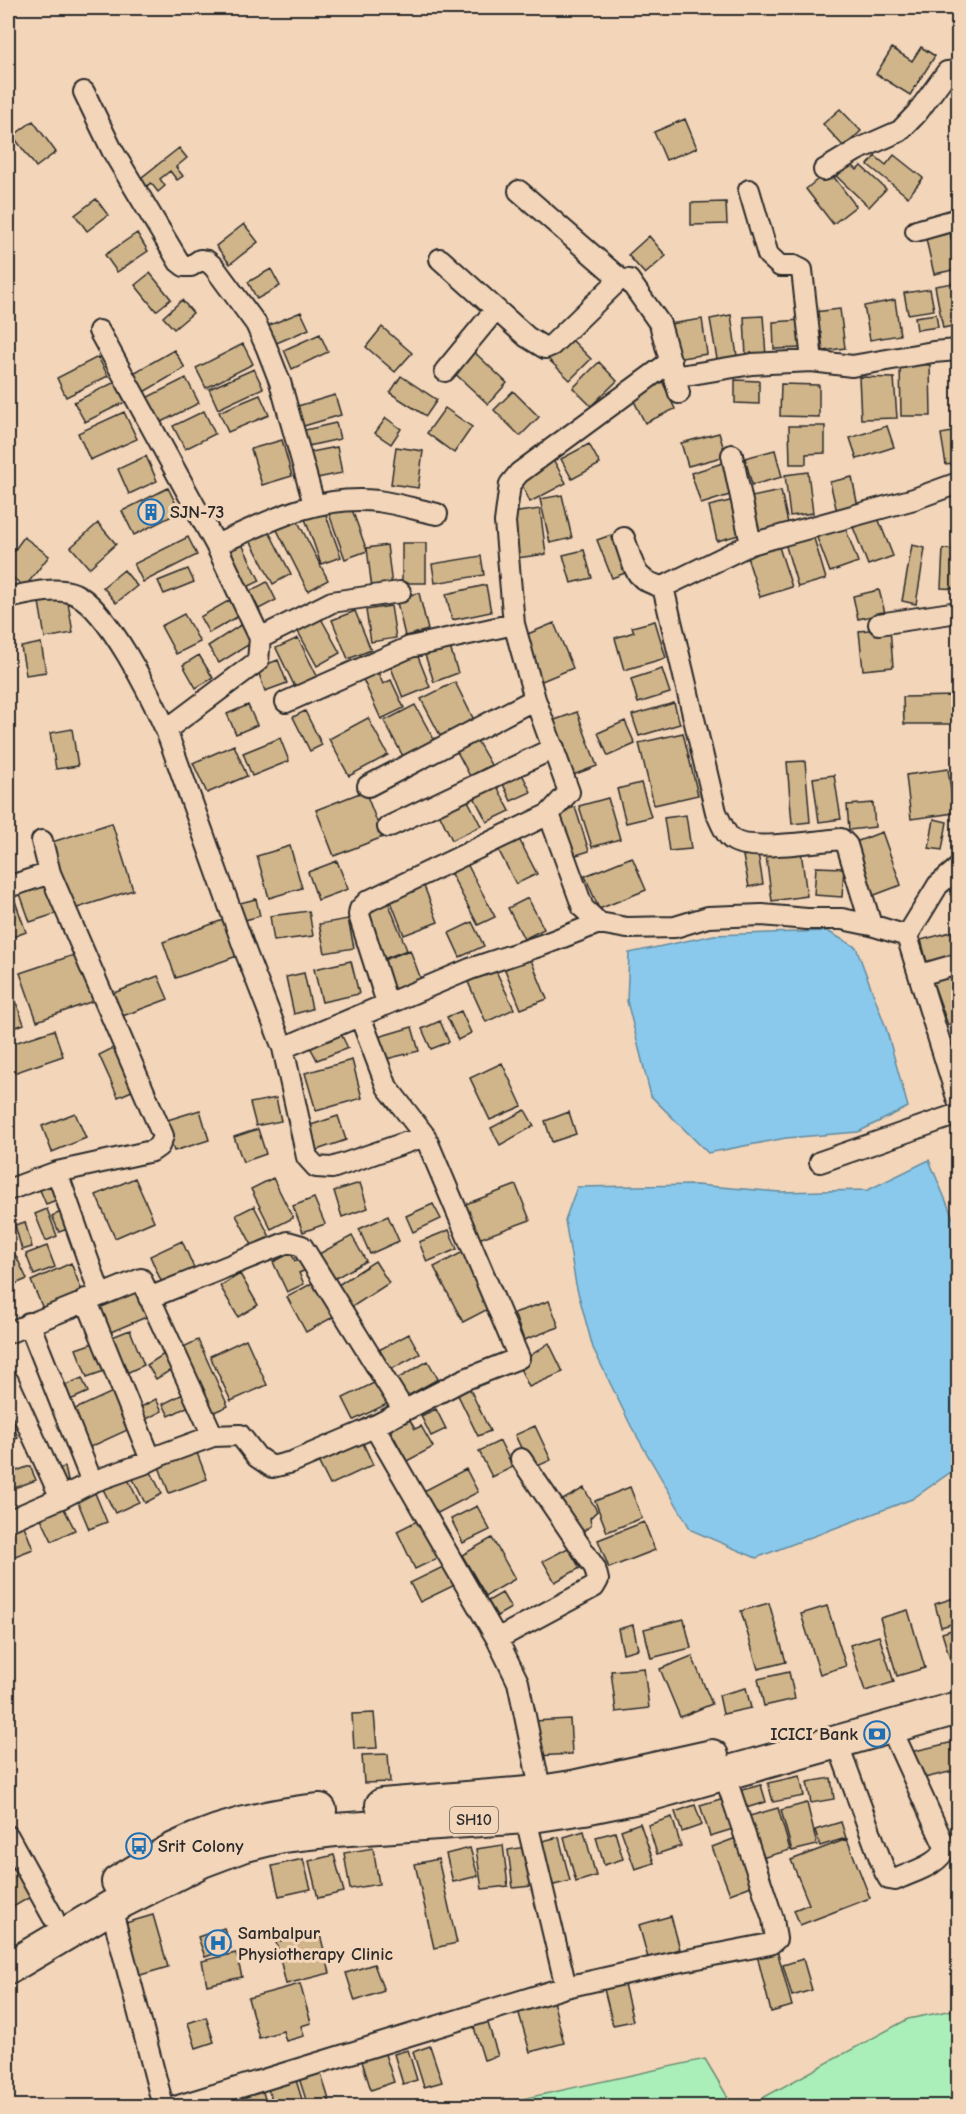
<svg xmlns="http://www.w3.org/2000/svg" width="966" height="2114" viewBox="0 0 966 2114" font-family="'Comic Neue',sans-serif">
	<rect width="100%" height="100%" fill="#f3d5b9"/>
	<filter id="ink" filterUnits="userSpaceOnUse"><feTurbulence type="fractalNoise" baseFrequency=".0167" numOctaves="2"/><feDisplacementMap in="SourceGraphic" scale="12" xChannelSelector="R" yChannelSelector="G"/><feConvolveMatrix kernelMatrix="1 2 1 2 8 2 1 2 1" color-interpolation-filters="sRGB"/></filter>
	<g filter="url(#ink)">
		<path fill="#aaefba" stroke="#6a8d72" stroke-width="1.5" d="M958,2009V2106H748L908,2019Z
			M705,2059L733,2106H490Z"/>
		<path fill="#8ac9eb" stroke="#648a9e" stroke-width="1.5" d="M827,931L856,947L886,1028L908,1107L858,1132L786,1138L708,1153L651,1096L627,1001L629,953L714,935Z
			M929,1160L958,1230V1467L912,1499L756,1558L691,1530L631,1426L593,1348L576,1285L565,1220L577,1187L696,1185L780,1192L868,1190Z"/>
		<path fill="#d0b58a" stroke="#2b2b2b" stroke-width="1.5" d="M921,47L935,56L910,95L876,74L892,48L912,61Z
			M840,109L861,131L844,147L823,124Z
			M685,119L697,148L666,160L654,132Z
			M33,121L56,152L36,167L13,136Z
			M179,148L187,158L176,167L183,176L177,180L170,171L160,179L165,186L158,192L151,183L143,189L137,181Z
			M894,155L923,178L908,197L868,165L875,156L886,165Z
			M847,160L857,170L861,166L886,189L869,207L834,174Z
			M824,174L829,180L833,176L856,206L833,224L806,189Z
			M96,199L108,215L87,231L75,215Z
			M726,202L727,224L691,225V203Z
			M244,224L258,242L230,264L216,246Z
			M137,233L148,251L117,272L105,255Z
			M950,233L958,269L934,274L926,239Z
			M649,236L666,256L645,274L628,255Z
			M271,269L280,286L257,299L248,282Z
			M150,273L171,299L156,311L135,285Z
			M953,283L958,325L943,328L935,286Z
			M930,289L934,310L908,314L904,293Z
			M182,300L193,313L174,329L163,317Z
			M895,300L900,335L870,340L864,306Z
			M840,309L845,348L823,351L821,333L817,334L814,312Z
			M301,312L309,329L272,345L265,327Z
			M936,314L938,327L917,330L915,317Z
			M731,315L737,356L717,359L710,319Z
			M763,316L766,356L746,357L744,317Z
			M702,319L707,354L675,359L670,324Z
			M801,320L802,348L774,349L773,322Z
			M382,327L412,353L395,372L366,347Z
			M320,334L328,352L292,369L284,350Z
			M567,335L591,359L570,380L546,357Z
			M243,344L253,364L206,388L196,368Z
			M471,349L507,383L488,404L451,370Z
			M174,350L185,368L142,393L130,375Z
			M98,357L108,376L66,397L57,378Z
			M599,362L617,381L591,406L573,388Z
			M900,364L930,365L931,416H901Z
			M254,369L263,388L218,409L209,389Z
			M401,376L437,400L426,416L390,393Z
			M859,377L894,378L897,418L861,419Z
			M186,378L199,403L155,425L142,400Z
			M735,380L759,381V404L735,403Z
			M662,381L675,409L645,423L631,395Z
			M115,382L125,402L85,422L74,402Z
			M781,384L819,385V417L780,416Z
			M513,391L539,417L520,436L494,410Z
			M260,395L269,415L228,432L219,412Z
			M335,395L341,415L297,428L291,408Z
			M445,408L472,427L454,453L427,433Z
			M204,411L215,434L185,449L173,426Z
			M124,412L137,439L90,460L78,433Z
			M386,418L401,429L391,444L375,433Z
			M336,423L340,439L308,446L305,430Z
			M789,426H825V453L806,454V464H790Z
			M887,426L894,447L857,459L850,438Z
			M958,431V463L946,465L941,434Z
			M719,433L726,456L688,466L681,443Z
			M282,440L292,476L262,485L251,449Z
			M589,444L600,464L572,479L561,459Z
			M337,447L342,473L312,479L306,453Z
			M396,447L423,451L418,488L391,484Z
			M775,450L782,477L752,485L745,458Z
			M146,456L157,481L129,494L118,469Z
			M554,461L566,483L530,502L519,479Z
			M726,462L736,493L701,504L691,473Z
			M808,472L813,513L790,516L785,475Z
			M852,477L858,507L837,512L830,482Z
			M168,488L180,512L134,535L122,511Z
			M781,491L789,528L756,535L747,498Z
			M562,495L572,538L550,543L540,499Z
			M738,499L746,533L717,541L709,506Z
			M350,504L367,551L345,559L328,511Z
			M323,507L341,557L321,564L303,513Z
			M540,509L546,554L517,558L511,513Z
			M294,514L328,580L308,591L274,524Z
			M878,518L893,556L868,565L853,527Z
			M98,523L116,544L89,568L71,547Z
			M844,524L858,562L830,572L816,535Z
			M267,528L291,574L273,584L249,538Z
			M611,535L625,573L612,578L597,540Z
			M813,535L826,579L798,587L785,543Z
			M24,537L49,556L25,587L8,574V559Z
			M188,537L197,555L143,582L134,564Z
			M239,538L260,581L245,588L223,545Z
			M402,543H426V583H402Z
			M387,545L392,586L372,589L367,548Z
			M912,545L925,548L916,604L902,601Z
			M779,547L792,587L760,597L747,557Z
			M943,549L958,550V589L941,588Z
			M584,550L592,578L571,583L563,555Z
			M481,556L484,575L435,583L432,564Z
			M188,569L194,582L164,594L158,581Z
			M124,570L137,586L116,603L103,587Z
			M267,582L276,600L255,611L246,593Z
			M486,585L491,612L452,620L446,594Z
			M879,590L885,613L858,619L853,596Z
			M419,593L428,630L405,636L396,598Z
			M67,597L73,633L45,638L39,602Z
			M230,600L239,616L209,633L200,617Z
			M391,606L396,638L371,642L366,610Z
			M355,611L371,650L348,659L332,620Z
			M318,613L340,653L317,666L295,626Z
			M184,614L200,642L176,654L161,626Z
			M655,621L666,658L624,670L615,638L634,632L632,627Z
			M554,623L573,668L542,681L523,636Z
			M242,624L253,642L219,663L208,646Z
			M890,628L893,667L863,670L859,631Z
			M298,638L317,676L295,687L276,648Z
			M41,643L46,672L26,675L21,647Z
			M449,644L458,673L434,682L424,652Z
			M415,649L430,687L403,698L388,660Z
			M199,655L213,678L196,688L183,665Z
			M278,660L287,683L265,691L257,668Z
			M376,668L383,684L391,680L404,708L381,719L361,675Z
			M662,669L670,693L638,703L631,679Z
			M455,682L474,720L441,737L421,699Z
			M958,696V724H904L903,697Z
			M674,703L680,724L639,736L632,715Z
			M248,705L257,725L236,734L227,714Z
			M415,705L434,740L403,756L384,721Z
			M305,711L322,745L310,751L293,717Z
			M577,712L597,766L573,775L552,721Z
			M368,718L388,755L349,776L329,739Z
			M625,721L635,744L608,756L598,733Z
			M72,729L78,766L56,769L50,733Z
			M683,733L698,795L654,805L639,743Z
			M475,737L491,765L470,776L455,748Z
			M280,738L289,761L252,776L243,753Z
			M234,745L247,776L207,793L193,763Z
			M805,761L810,822L792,824L787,762Z
			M948,769L954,813L911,819L906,775Z
			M521,772L531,792L511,801L502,782Z
			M834,775L841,819L819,822L813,778Z
			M494,781L510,811L487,822L472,793Z
			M641,783L651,817L626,823L617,789Z
			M365,791L383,837L334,856L316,810Z
			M465,795L481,826L452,840L437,809Z
			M608,798L620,839L592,847L579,806Z
			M873,803L875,827L849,830L847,805Z
			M575,807L589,851L570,857L557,813Z
			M686,815L691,849L669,851L664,818Z
			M934,819L947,822L942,850L929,848Z
			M112,823L133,890L71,910L49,843Z
			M882,832L901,885L872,896L853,843Z
			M518,837L537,874L516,884L497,847Z
			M290,846L302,888L269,898L257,856Z
			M801,851L807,896L772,901L766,856Z
			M758,853L763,884L749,887L743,856Z
			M632,857L646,890L599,909L585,876Z
			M465,860L495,917L478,925L448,868Z
			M337,861L348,889L318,900L308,872Z
			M816,867L844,868L842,897L814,895Z
			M46,879L58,913L30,922L18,888Z
			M424,886L438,922L404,935L390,899Z
			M528,898L544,929L524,939L508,908Z
			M256,899L260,916L245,920L240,903Z
			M15,901L26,932L8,939V904Z
			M388,902L407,950L381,960L363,912Z
			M309,911L313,936L274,941L270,916Z
			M348,919L354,948L325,953L319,924Z
			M223,920L237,956L176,978L163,942Z
			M472,922L484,946L460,957L449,933Z
			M958,930V958L928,966L921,940Z
			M410,950L422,982L393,993L381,961Z
			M80,953L96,1000L37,1021L20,973Z
			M529,955L547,999L521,1009L503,965Z
			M351,961L359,994L322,1002L314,969Z
			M958,967V1021L948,1025L931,977Z
			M495,969L514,1009L486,1022L468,982Z
			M304,973L312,1009L294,1014L286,977Z
			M158,976L168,999L120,1017L111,994Z
			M10,986L24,1024L8,1030V987Z
			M461,1011L471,1033L458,1040L447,1017Z
			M440,1021L449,1042L431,1049L422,1029Z
			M412,1027L419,1051L382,1060V1048L378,1037Z
			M54,1030L63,1056L8,1075V1045Z
			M340,1032L348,1048L317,1060L308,1043Z
			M115,1047L134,1090L118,1097L99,1055Z
			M352,1060L362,1098L316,1111L305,1073Z
			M502,1063L522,1106L490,1120L470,1078Z
			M276,1098L281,1121L256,1126L250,1103Z
			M200,1110L209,1140L174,1151L164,1121Z
			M525,1110L534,1126L500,1145L491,1128Z
			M569,1112L576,1134L552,1142L545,1121Z
			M75,1113L86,1138L52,1152L42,1126Z
			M338,1116L346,1140L314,1151L305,1127Z
			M258,1129L266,1154L243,1162L234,1137Z
			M50,1178L59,1199L46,1204L37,1183Z
			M135,1178L154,1221L115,1238L96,1195Z
			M273,1178L293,1218L271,1229L251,1189Z
			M360,1183L368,1208L342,1217L334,1191Z
			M516,1185L530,1220L476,1240L463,1205Z
			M314,1198L325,1224L303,1232L293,1206Z
			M433,1204L441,1219L413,1232L406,1216Z
			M254,1206L270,1237L252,1245L236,1215Z
			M47,1209L57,1236L46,1241L35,1214Z
			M63,1211L70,1228L59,1232L52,1216Z
			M388,1216L399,1241L370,1254L359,1229Z
			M25,1222L32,1247L22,1250L15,1225Z
			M449,1230L457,1249L427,1262L419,1242Z
			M352,1236L366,1261L332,1280L317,1255Z
			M182,1241L194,1268L162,1283L150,1256Z
			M47,1246L55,1267L34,1275L26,1254Z
			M463,1252L492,1307L463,1322L434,1267Z
			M291,1253L295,1261L303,1257L308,1269L299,1273L304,1284L287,1292L273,1262Z
			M15,1254L27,1279L13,1285L8,1273V1257Z
			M375,1261L389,1283L352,1307L338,1285Z
			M71,1263L83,1294L44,1311L31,1281Z
			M240,1274L258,1305L238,1317L220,1286Z
			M316,1281L335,1316L306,1332L287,1297Z
			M136,1282L151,1315L106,1334L91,1301Z
			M549,1301L559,1327L524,1340L514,1313Z
			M130,1330L144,1365L122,1375L107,1339Z
			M409,1334L420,1354L384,1373L373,1353Z
			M246,1339L267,1385L231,1401L210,1356Z
			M198,1340L228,1406L207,1415L177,1350Z
			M99,1341L110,1369L87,1377L76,1349Z
			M549,1343L563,1372L529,1387L518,1364Z
			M167,1352L176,1367L156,1379L147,1365Z
			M428,1361L438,1379L406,1397L397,1379Z
			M82,1378L88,1392L68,1401L61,1387Z
			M378,1381L389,1403L354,1420L343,1398Z
			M468,1385L490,1431L478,1436L456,1391Z
			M117,1390L134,1427L88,1448L71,1411Z
			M183,1394L189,1406L169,1416L163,1404Z
			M156,1399L162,1411L143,1421L137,1409Z
			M436,1409L446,1429L431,1436L421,1416Z
			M407,1415L415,1429L421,1426L433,1447L407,1461L388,1426Z
			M12,1421L18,1438L8,1442V1423Z
			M535,1426L551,1460L531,1469L515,1435Z
			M362,1441L373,1465L330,1485L318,1461Z
			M500,1441L513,1467L492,1477L479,1451Z
			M194,1445L207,1479L169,1493L156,1459Z
			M30,1466L36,1480L9,1490L8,1474Z
			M148,1466L162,1494L145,1503L131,1475Z
			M65,1467L68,1481L55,1483L53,1470Z
			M466,1469L478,1492L434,1515L422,1492Z
			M125,1473L139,1502L115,1513L101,1485Z
			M630,1487L642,1518L607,1532L595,1501Z
			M584,1488L597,1511L590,1518L591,1526L578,1534L559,1502Z
			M8,1493L12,1508L8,1509Z
			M95,1493L107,1522L89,1529L77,1500Z
			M60,1501L75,1530L52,1541L38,1512Z
			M477,1506L490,1530L463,1543L451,1519Z
			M21,1518L33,1549L10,1558L8,1552V1523Z
			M419,1520L438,1558L415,1569L397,1531Z
			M644,1522L655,1550L609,1568L598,1540Z
			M492,1538L515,1579L486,1596L462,1555Z
			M568,1548L580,1568L555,1582L543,1561Z
			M447,1565L457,1584L420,1602L410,1583Z
			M502,1593L511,1608L497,1616L488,1601Z
			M954,1598L958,1622L941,1627L935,1604Z
			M769,1603L786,1662L758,1669L741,1611Z
			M827,1606L846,1666L820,1674L801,1614Z
			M908,1610L925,1668L897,1676L880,1618Z
			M684,1619L691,1648L651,1658L644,1629Z
			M633,1625L638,1649L623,1653L618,1629Z
			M958,1628V1657L950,1659L942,1633Z
			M879,1636L894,1682L865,1691L850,1645Z
			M692,1656L712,1704L680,1717L660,1669Z
			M644,1668L649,1708L616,1712L611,1671Z
			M789,1672L795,1699L764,1706L758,1679Z
			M746,1688L751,1708L723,1714L719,1695Z
			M374,1713L377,1748L354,1749L352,1714Z
			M570,1719L572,1754L537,1756L534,1721Z
			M958,1741V1770L916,1780L910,1752Z
			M388,1754L390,1782L364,1783L362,1755Z
			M800,1776L804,1796L773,1802L768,1783Z
			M831,1778L834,1799L811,1803L807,1782Z
			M761,1785L766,1802L739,1810L734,1792Z
			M724,1798L733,1829L710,1836L700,1805Z
			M807,1803L817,1845L792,1851L781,1810Z
			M695,1805L702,1825L682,1832L675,1812Z
			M778,1808L790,1850L758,1859L746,1817Z
			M672,1817L681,1846L657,1854L648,1825Z
			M841,1822L846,1838L820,1846L815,1830Z
			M640,1823L654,1863L635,1869L621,1830Z
			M584,1831L596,1876L576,1882L564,1837Z
			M615,1832L623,1859L604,1865L596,1837Z
			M559,1837L570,1881L546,1887L534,1843Z
			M736,1838L754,1885L730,1894L712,1847Z
			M847,1839L870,1898L800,1925L794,1910L809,1904L791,1860Z
			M503,1845L508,1886L482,1889L476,1849Z
			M525,1847L531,1886L513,1888L508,1850Z
			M373,1848L379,1884L350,1889L344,1853Z
			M470,1848L478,1876L453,1882L446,1854Z
			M334,1855L344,1892L318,1898L309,1861Z
			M303,1859L311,1889L279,1896L272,1866Z
			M438,1859L457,1943L434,1948L415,1864Z
			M13,1862L32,1896L8,1910V1865Z
			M153,1915L168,1967L137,1976L122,1924Z
			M671,1916L680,1949L648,1958L639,1925Z
			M224,1928L231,1948L205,1957L198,1937Z
			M319,1931L330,1973L286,1984L276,1942Z
			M777,1950L792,2006L771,2012L757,1955Z
			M236,1953L242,1977L207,1985L202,1961Z
			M803,1959L812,1990L792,1996L783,1965Z
			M374,1964L384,1991L355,2001L346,1973Z
			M300,1984L311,2023L301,2026L304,2036L286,2041L283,2031L259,2038L248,1998Z
			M624,1984L633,2021L613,2025L604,1989Z
			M553,2001L564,2043L530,2052L518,2010Z
			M206,2017L214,2042L196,2048L188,2023Z
			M487,2020L498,2056L484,2060L473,2024Z
			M430,2046L442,2082L424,2087L413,2052Z
			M383,2048L394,2082L371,2090L360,2055Z
			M408,2050L417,2080L403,2084L394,2054Z
			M320,2071L331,2106H308L299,2078Z
			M295,2077L304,2106H274L267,2086Z
			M263,2092L267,2106H239L237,2099Z
			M231,2098L233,2106H214L213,2102Z"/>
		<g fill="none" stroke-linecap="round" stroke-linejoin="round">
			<g stroke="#2b2b2b" stroke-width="24">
				<path id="minor" d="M84,92L112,150L179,262L184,266H191L200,260L207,261L214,267L256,324L266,346L280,382L314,504
					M824,170L857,150L900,131L917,113L947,72L958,71
					M749,190L768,255L780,266H794L802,270L812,361
					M519,191L620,279L629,280L660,324L679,393
					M916,231L958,219
					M440,259L527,337L545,348L552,345L620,279
					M99,331L216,545L260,638L258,661L166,730
					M671,361L519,473L510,484L505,522L514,624L535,699L569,792L549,814L583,908L599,923L627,928L675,927L708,917L762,915L807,919H842L871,925L907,936
					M445,371L496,309
					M674,377L752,364L812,361L852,366L933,352L958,350
					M732,455L751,544
					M624,538C634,565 632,580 663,587L716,812C720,820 725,835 733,840C750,852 817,841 841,839L847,845L871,925
					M216,545C269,521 319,494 378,501C398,504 418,510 437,514
					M663,587L751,544L914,499L958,483
					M8,598C27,594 56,586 75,594C108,609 151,696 166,730L246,953L283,1048L307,1157L316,1167L332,1168L425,1136
					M879,624L958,612
					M260,638L332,602L400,592
					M286,702L410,647L514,624
					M368,786L535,699
					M388,827L554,748
					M958,868L938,885L907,936L958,1101
					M8,887L50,873
					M920,975L958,964
					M387,1003L359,915L360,909L368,901L549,814
					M283,1048L470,969L545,944L599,923
					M820,1162L958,1114
					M57,1172L100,1294
					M8,1190L57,1172L152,1151L159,1146L163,1136L50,873L42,841
					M149,1298L288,1242L302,1246L403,1409
					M86,1299L151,1460
					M29,1323L92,1482
					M8,1333L141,1279L213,1436
					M8,1381L61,1498
					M374,1426L497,1639L518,1682L543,1803
					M8,1521L61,1498L92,1482L143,1464L161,1455L213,1436L240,1435L257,1457L272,1467L292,1462L365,1431L463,1380L519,1358L425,1136L387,1087L360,1016
					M497,1639L594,1587L598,1580L595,1568L521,1459
					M837,1742L885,1872L889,1879L895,1880C911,1872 941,1865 945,1847L890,1726
					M523,1806L566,1987
					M8,1836L53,1917
					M111,1907L163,2106
					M178,2106L566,1987L672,1963L770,1944L776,1939L773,1919L724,1773"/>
			</g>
			<g stroke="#2b2b2b" stroke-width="36">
				<path id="primary" d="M382,1805L540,1792L572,1787L712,1756
					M118,1882C137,1871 155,1859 174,1849C221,1826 268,1815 320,1810
					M8,1968L111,1907L202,1861L242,1846L282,1836L335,1830L526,1817L584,1808L648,1795L958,1708"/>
			</g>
			<use href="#minor" stroke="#f3d5b9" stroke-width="20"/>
			<use href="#primary" stroke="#f3d5b9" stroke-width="32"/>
		</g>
	</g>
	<defs>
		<g id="building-ring" transform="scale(1.35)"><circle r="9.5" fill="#f3d5b9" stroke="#1f6fb2" stroke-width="1.5"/><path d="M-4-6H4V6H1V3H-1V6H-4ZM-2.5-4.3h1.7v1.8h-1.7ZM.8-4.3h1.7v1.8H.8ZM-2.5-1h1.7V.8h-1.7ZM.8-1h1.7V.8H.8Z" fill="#1f6fb2"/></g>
		<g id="bank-ring" transform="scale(1.35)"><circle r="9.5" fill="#f3d5b9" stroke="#1f6fb2" stroke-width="1.5"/><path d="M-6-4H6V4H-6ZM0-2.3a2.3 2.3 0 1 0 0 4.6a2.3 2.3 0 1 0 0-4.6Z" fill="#1f6fb2"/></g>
		<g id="bus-ring" transform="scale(1.35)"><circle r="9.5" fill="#f3d5b9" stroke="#1f6fb2" stroke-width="1.5"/><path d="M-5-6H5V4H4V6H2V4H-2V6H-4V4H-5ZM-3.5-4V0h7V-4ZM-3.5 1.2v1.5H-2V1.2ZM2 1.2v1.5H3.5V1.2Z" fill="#1f6fb2"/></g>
		<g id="hospital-ring" transform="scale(1.35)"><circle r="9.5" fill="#f3d5b9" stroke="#1f6fb2" stroke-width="1.5"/><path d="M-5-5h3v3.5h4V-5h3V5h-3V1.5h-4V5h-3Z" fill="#1f6fb2"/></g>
	</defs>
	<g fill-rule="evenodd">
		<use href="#building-ring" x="151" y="512"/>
		<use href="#bank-ring" x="877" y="1734"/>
		<use href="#bus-ring" x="139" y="1846"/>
		<use href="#hospital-ring" x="218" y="1943"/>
	</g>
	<g text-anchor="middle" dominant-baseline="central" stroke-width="6" stroke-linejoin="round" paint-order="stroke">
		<rect fill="#f3d5b9" stroke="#675e56" stroke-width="1.5" x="450" y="1807" width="48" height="26" rx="4.5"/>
		<g font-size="16" font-weight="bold" fill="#2b2b2b">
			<text x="474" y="1820">SH10</text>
		</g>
		<g font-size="18" font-weight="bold" fill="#2b2b2b" stroke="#f3d5b9" text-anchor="start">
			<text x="170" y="512">SJN-73</text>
			<text x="858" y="1734" text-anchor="end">ICICI Bank</text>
			<text x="158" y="1846">Srit Colony</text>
			<text x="238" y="1933">Sambalpur<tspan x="238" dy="21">Physiotherapy Clinic</tspan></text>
		</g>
	</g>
	<rect width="966" height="2114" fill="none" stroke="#f3d5b9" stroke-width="30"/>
	<rect x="15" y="15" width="936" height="2084" fill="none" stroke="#2b2b2b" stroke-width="2" filter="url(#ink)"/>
</svg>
